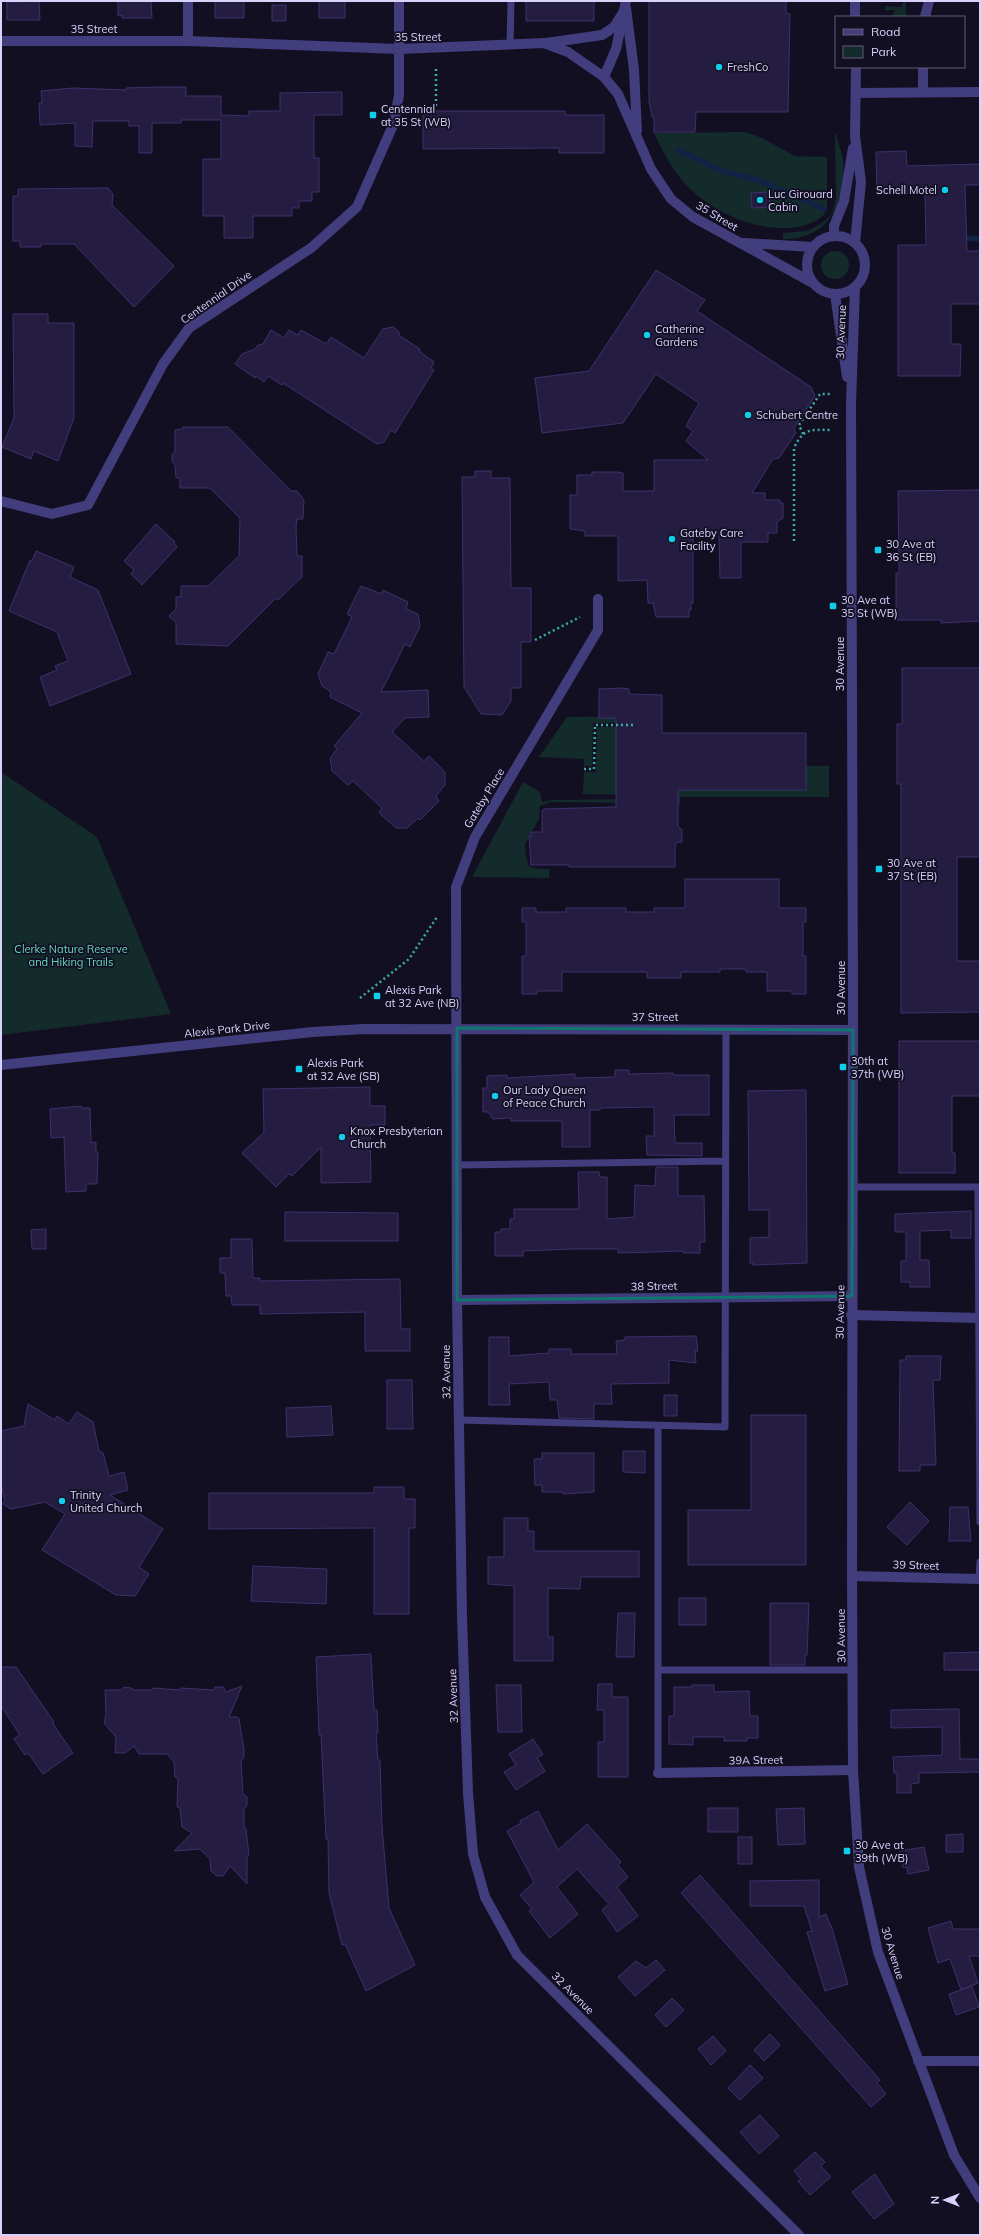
<svg xmlns="http://www.w3.org/2000/svg" width="981" height="2236" viewBox="0 0 981 2236" font-family="Mulish,sans-serif">
	<rect width="100%" height="100%" fill="#130f22"/>
	<path fill="#132b2b" d="M904,1H906V17H892L895,10H885V6L901,7Z
		M745,132L762,138L795,156L827,157V207C825,217 817,221 808,224C773,237 724,218 697,195C676,178 665,156 654,133Z
		M835,135H837C837,143 842,151 843,159C847,200 830,240 783,239V233L807,231L821,224L832,214L836,199Z
		M821 265a14 14 0 1 1 28 0a14 14 0 1 1-28 0Z
		M661,716V722L593,723L592,766H584V759L539,757L567,717Z
		M597,727H616V790H806V766H829V797H680V805H671V803L550,802L540,806L539,819L525,844L526,857L529,866L534,868L549,869V878L472,877L523,782L540,792L542,802L553,800L632,799V795L583,794L584,772H596Z
		M1,772L97,837L171,1014L1,1035Z"/>
	<g fill="none" stroke-linecap="round" stroke-linejoin="round">
		<path stroke="#112344" stroke-width="5.5" d="M678,150L722,171L758,180L824,209
			M961,238L980,239"/>
	</g>
	<path fill="#251d41" stroke="#3e306c" d="M39,1L40,20H7V2Z
		M118,1H151L152,18H122V15L118,16Z
		M215,1H244V18H215Z
		M319,1H345V18H319Z
		M526,1H594V21H526Z
		M649,1H786V13L790,14L788,112H696L695,132H654V117H652L649,101Z
		M272,5H286V21H272Z
		M158,87H186V96H221V115L249,116V111H280V93L342,92V115H314V158H319V192H312V201H299V208H292V216H253V238H224V216H203V159H221V120H181V123H152V153H139V126H129V121H93L92,147L75,146V123L40,125L39,103H42L41,91L73,88L126,90V88Z
		M423,111H565V115H604V153H559V148L423,149Z
		M906,151L907,166L980,164V185H965L967,251H980V304H951V344H961L960,376H898V245H926L925,193L877,194L876,152Z
		M108,188L113,194L112,205L174,266L134,307L74,244H41V247H20V241H13V196H18V189Z
		M769,192L770,207L752,208L751,193Z
		M656,270L705,300L697,311L811,387L815,396L794,428L796,433L779,458L773,459L752,493H765V500H780V503H783V518L777,522V533H768V542H741V578H720L719,533L693,534V603H691V610H689V617H656L653,603H648L647,580L618,581V536H585V531L570,529V495H577V475H592V472H617L623,473V491H654V460H708L686,441L693,431L686,426L699,403L656,374L623,423L542,433L535,378L589,371Z
		M13,314H48V323H74V418L58,461L34,451L31,459L2,447L14,418Z
		M393,327L398,331L400,336L420,349L419,351L434,362L431,368L434,370L395,433L391,430L384,442L377,444L283,383L282,385L268,376L264,382L256,376L255,378L235,364L242,354L255,349L258,345L263,344L271,330L284,338L289,330L298,335L301,330L326,344L331,337L364,358L383,329Z
		M183,427H228L291,491H297L304,500L303,519H297L296,527L297,556H302V577L278,600L276,598L228,646L176,644V622L169,616L176,609V597H181V586H208L239,556L240,518L210,488H180V478H176L175,465L172,461V455L175,451V430L183,429Z
		M475,471H491V478H510L511,588H531V642H521V688H511V701L502,715L481,714L464,687L462,477H475Z
		M980,490V621L941,623V620H896V573H899L898,491Z
		M156,524L175,542L174,543L177,547L142,585L131,574L134,570L124,561Z
		M36,551L74,567L70,577L98,590L131,674L50,706L40,677L57,670L55,666L68,661L57,632L9,611L30,560L32,561Z
		M361,586L382,594L383,590L408,602L406,609L418,614L420,626L410,647L405,644L381,692L428,690L429,717L405,718L392,732L424,761L429,756L445,772V785L436,796L439,801L420,820L418,818L407,828H396L379,813L382,808L353,781L348,785L332,771L330,758L337,749L334,746L362,713L330,697L331,692L322,686L318,674L328,652L334,654L352,617L347,614Z
		M902,668H980V857H957V961H980V1012L901,1013V784H897V724H902Z
		M622,688L629,689V694L662,695V733H806V790H678V826L682,830V842H677L675,847V867H569V865H531L529,836H531V832H542V811L544,809L616,807V718H599V689Z
		M685,879H779V908H806V922H803V956H806V994H792V991H767V972H746V969H720V972H681V978H647V972H562V991H537V994H522V956H526V922H522V908H536V912H566V908H626V912H654V908H685Z
		M899,1041H980V1096H952V1153H955V1173H899Z
		M615,1070H629V1074L673,1073V1075H709V1115H674L675,1143H702V1156L647,1155L646,1136H654V1107L600,1108V1110H590V1147H562V1121H511V1118L493,1119L488,1112H483V1088H487V1076L507,1075V1078L575,1074V1078L615,1077Z
		M370,1087V1106H385V1125H370L371,1182L321,1183V1147L292,1176L289,1174L276,1187L242,1153L264,1132L263,1089Z
		M806,1090L807,1263L753,1265V1263H750V1238L769,1237V1210H749L748,1091Z
		M81,1106V1108H90L91,1143L96,1142V1152H98L97,1184H86V1191L66,1192L64,1137L51,1138L50,1109Z
		M656,1167H678V1196H704L705,1242H700V1253H683V1251L618,1253V1249H572L523,1251V1256H495V1232H501V1229H510V1219H514V1209H579L578,1172H599L600,1177H607V1219L634,1217L635,1185L655,1186Z
		M971,1211V1238H951V1230L920,1231V1260H929L930,1287H910V1282H901V1261H906V1232H895V1214Z
		M285,1212L398,1213V1241H285Z
		M46,1229V1249H32L31,1230Z
		M231,1239H252L253,1278H260V1281L400,1279L401,1329H410V1351H365V1312L260,1314V1305H232L231,1296H226L225,1273H220V1258H231Z
		M696,1336L698,1351H695L696,1363L669,1360V1383L611,1384L612,1404H594V1419L559,1418L557,1400H550L549,1382L509,1384L510,1405H489V1337H509V1356L549,1353V1349H571V1354H617L616,1341L625,1340V1337Z
		M906,1356H941L940,1380H933L936,1465H920V1471H899L900,1360H906Z
		M387,1380H412L413,1429H387Z
		M664,1395H677V1416H664Z
		M28,1404L55,1420L57,1416L69,1424L77,1412L93,1422L99,1451L103,1453L109,1476L124,1472L128,1490L110,1495L163,1529L139,1567L149,1574L135,1596L116,1595L42,1550L65,1514L45,1502L11,1509L3,1504L5,1500L1,1486V1431L24,1426Z
		M331,1406L333,1435L287,1437L286,1408Z
		M751,1415H806V1565H688V1510H751Z
		M623,1451H645V1473L623,1472Z
		M542,1453H594V1492L563,1494V1492H542V1485H535L534,1459H542Z
		M374,1487H404V1499H415V1528H409V1614H374V1528L209,1529V1493H374Z
		M910,1502L929,1521L907,1545L887,1527Z
		M950,1507H968L971,1541H949Z
		M504,1518H528V1531H534V1551H639V1577H581L580,1589L548,1588V1637H553V1661H514V1586L488,1584V1557H504Z
		M253,1566L327,1569L326,1604L251,1601Z
		M679,1598H706V1625H679Z
		M770,1603H809L807,1655H805V1665H770Z
		M618,1613H635L634,1657H616Z
		M980,1652V1670H944V1653Z
		M370,1654L371,1655L374,1710H377L378,1733H376L378,1760H380L382,1826L389,1908L415,1965L366,1991L345,1944L342,1945L329,1893L328,1839H326L321,1735H319L316,1657Z
		M1,1667H16L54,1722L53,1724L73,1753L43,1774L28,1753L25,1755L14,1739L20,1735L1,1706Z
		M598,1684H612V1697H628V1777H598V1742H604V1710H597Z
		M496,1685H521L522,1732H498Z
		M692,1685H714V1692L749,1691L750,1716H758V1738H747V1741H724V1737H693V1745L669,1744V1716H674V1687H692Z
		M242,1686L229,1717H237L239,1719L244,1750V1757L241,1761L243,1794L247,1797V1805L244,1809V1828L246,1829L249,1855L247,1858V1884L230,1866L223,1876H217L211,1871L210,1859L200,1849L174,1851L192,1833L182,1827L180,1808L177,1807L178,1778L175,1777L174,1762L167,1754H139L134,1746L125,1753H115L116,1737L104,1723L106,1714L105,1690H121L124,1687L131,1688L134,1690H151L153,1688L180,1690L181,1688L214,1690L215,1687H223L226,1692Z
		M959,1709L960,1759H980V1772L919,1773V1783L911,1784V1793H897V1773H894L893,1757L942,1755V1727L891,1728V1710Z
		M533,1739L543,1754L537,1758L545,1771L516,1790L504,1772L516,1765L509,1754Z
		M708,1808H738V1832H708Z
		M804,1808L805,1844L778,1845L776,1809Z
		M538,1811L558,1850L587,1824L621,1862L618,1865L628,1877L617,1887L638,1916L617,1932L602,1910L609,1904L577,1869L557,1887L578,1914L550,1938L529,1911L532,1909L520,1895L534,1882L507,1831L521,1823L520,1821Z
		M963,1834V1852H946V1835Z
		M738,1837H752V1864H738Z
		M924,1847L929,1870L908,1874L907,1867H903L900,1851Z
		M700,1875L880,2080L877,2083L886,2094L871,2107L681,1893Z
		M819,1880V1917L826,1914L830,1925H831L848,1984L825,1991L807,1932L812,1931L804,1906H750V1881Z
		M951,1921L953,1929H980V1956H969L978,1983L961,1990L950,1959L938,1963L928,1928Z
		M656,1960L665,1970L635,1996L618,1977L636,1961L646,1968Z
		M972,1986L979,2007L956,2015L949,1994Z
		M672,1998L684,2010L666,2027L655,2015Z
		M770,2034L780,2045L764,2061L754,2050Z
		M713,2036L726,2051L711,2065L698,2049Z
		M750,2065L763,2078L740,2100L728,2088Z
		M760,2115L779,2136L759,2154L740,2132Z
		M815,2152L825,2162L821,2166L831,2177L810,2195L798,2181L801,2179L794,2171Z
		M875,2174L894,2204L874,2219L852,2192Z"/>
	<g fill="none" stroke-linecap="round" stroke-linejoin="round">
		<path stroke="#37aca9" stroke-width="2.5" stroke-dasharray="2 3" stroke-linecap="butt" d="M436,69V109
			M803,434L799,425L820,394H832
			M794,541V448C804,427 811,430 832,430
			M535,640L580,617
			M584,769H594L595,725H634
			M360,998L409,959L437,917"/>
		<path stroke="#423d7d" stroke-width="7" d="M510,45L511,1
			M457,1165L724,1161
			M853,1187H980
			M978,1187L980,1522
			M459,1420L725,1427L726,1029
			M979,1579L980,1562
			M658,1670H854
			M658,1773V1426"/>
		<path stroke="#423d7d" stroke-width="10" d="M188,1V41
			M925,17L929,1
			M1,41H188L399,49V95L394,123L357,207L311,248L189,328L163,364L88,505L52,514L1,501
			M923,67V92
			M604,77L616,49L626,1
			M856,93L980,92
			M598,599V630L475,837L456,887L457,1300L462,1617L468,1793L473,1854L485,1897L517,1955L799,2235
			M457,1300L852,1296
			M851,1315L980,1318
			M852,1576L980,1579
			M658,1773L853,1770
			M918,2061H980"/>
		<path stroke="#423d7d" stroke-width="10" d="M399,1V49L544,43L568,52L604,77L618,94L651,169L671,199L693,217L813,283
			M855,1V17
			M626,8L634,70L637,131
			M546,43L602,35L614,27L626,8
			M834,236V226L844,201L853,148
			M807 265a29 29 0 1 1 58 0a29 29 0 1 1-58 0Z
			M744,243L813,247
			M855,243L861,182L855,136L856,67
			M855,287L851,403L853,999L852,1576L853,1770L859,1867L878,1952L954,2155L980,2198
			M835,294L847,377
			M1,1065L313,1032L364,1029L853,1030"/>
	</g>
	<path fill="none" stroke="#0f766e" stroke-width="3" stroke-linejoin="round" d="M457,1028L853,1030L852,1296L457,1300Z"/>
	<g fill="#10ceeb" stroke="#130f22" stroke-width="1.5">
		<circle cx="719" cy="67" r="4"/>
		<rect x="369" y="111" width="8" height="8" rx="2"/>
		<circle cx="945" cy="190" r="4"/>
		<circle cx="760" cy="200" r="4"/>
		<circle cx="647" cy="335" r="4"/>
		<circle cx="748" cy="415" r="4"/>
		<circle cx="672" cy="539" r="4"/>
		<rect x="874" y="546" width="8" height="8" rx="2"/>
		<rect x="829" y="602" width="8" height="8" rx="2"/>
		<rect x="875" y="865" width="8" height="8" rx="2"/>
		<rect x="373" y="992" width="8" height="8" rx="2"/>
		<rect x="839" y="1063" width="8" height="8" rx="2"/>
		<rect x="295" y="1065" width="8" height="8" rx="2"/>
		<circle cx="495" cy="1096" r="4"/>
		<circle cx="342" cy="1137" r="4"/>
		<circle cx="62" cy="1501" r="4"/>
		<rect x="843" y="1847" width="8" height="8" rx="2"/>
	</g>
	<g text-anchor="middle" dominant-baseline="central" stroke-width="3.5" stroke-linejoin="round" paint-order="stroke">
		<g font-size="11" fill="#d9d3fc" stroke="#130f22">
			<text x="94" y="29">35 Street</text>
			<text x="418" y="37">35 Street</text>
			<text transform="translate(717 216) rotate(31)">35 Street</text>
			<text transform="translate(216 297) rotate(-35)">Centennial Drive</text>
			<text transform="translate(841 332) rotate(-88)">30 Avenue</text>
			<text transform="translate(840 664) rotate(-90)">30 Avenue</text>
			<text transform="translate(484 798) rotate(-59)">Gateby Place</text>
			<text transform="translate(841 988) rotate(-90)">30 Avenue</text>
			<text x="655" y="1017">37 Street</text>
			<text transform="translate(227 1029) rotate(-6)">Alexis Park Drive</text>
			<text transform="translate(654 1286) rotate(-1)">38 Street</text>
			<text transform="translate(840 1312) rotate(-89)">30 Avenue</text>
			<text transform="translate(446 1372) rotate(-91)">32 Avenue</text>
			<text transform="translate(916 1565) rotate(2)">39 Street</text>
			<text transform="translate(841 1636) rotate(-91)">30 Avenue</text>
			<text transform="translate(453 1696) rotate(-92)">32 Avenue</text>
			<text transform="translate(756 1760) rotate(-1)">39A Street</text>
			<text transform="translate(893 1953) rotate(73)">30 Avenue</text>
			<text transform="translate(573 1993) rotate(45)">32 Avenue</text>
		</g>
		<g font-size="11" fill="#d9d3fc" stroke="#130f22" text-anchor="start">
			<text x="727" y="67">FreshCo</text>
			<text x="381" y="109">Centennial<tspan x="381" dy="13">at 35 St (WB)</tspan></text>
			<text x="937" y="190" text-anchor="end">Schell Motel</text>
			<text x="768" y="194">Luc Girouard<tspan x="768" dy="13">Cabin</tspan></text>
			<text x="655" y="329">Catherine<tspan x="655" dy="13">Gardens</tspan></text>
			<text x="756" y="415">Schubert Centre</text>
			<text x="680" y="533">Gateby Care<tspan x="680" dy="13">Facility</tspan></text>
			<text x="886" y="544">30 Ave at<tspan x="886" dy="13">36 St (EB)</tspan></text>
			<text x="841" y="600">30 Ave at<tspan x="841" dy="13">35 St (WB)</tspan></text>
			<text x="887" y="863">30 Ave at<tspan x="887" dy="13">37 St (EB)</tspan></text>
			<text x="385" y="990">Alexis Park<tspan x="385" dy="13">at 32 Ave (NB)</tspan></text>
			<text x="851" y="1061">30th at<tspan x="851" dy="13">37th (WB)</tspan></text>
			<text x="307" y="1063">Alexis Park<tspan x="307" dy="13">at 32 Ave (SB)</tspan></text>
			<text x="503" y="1090">Our Lady Queen<tspan x="503" dy="13">of Peace Church</tspan></text>
			<text x="350" y="1131">Knox Presbyterian<tspan x="350" dy="13">Church</tspan></text>
			<text x="70" y="1495">Trinity<tspan x="70" dy="13">United Church</tspan></text>
			<text x="855" y="1845">30 Ave at<tspan x="855" dy="13">39th (WB)</tspan></text>
		</g>
		<g font-size="11" fill="#64d7be" stroke="#130f22">
			<text x="71" y="949">Clerke Nature Reserve<tspan x="71" dy="13">and Hiking Trails</tspan></text>
		</g>
	</g>
	<rect width="981" height="2236" fill="none" stroke="#d9d3fc" stroke-width="4"/>
	<rect x="835" y="16" width="130" height="52" fill="#130f22" stroke="#625d79"/>
	<rect x="843" y="29" width="20" height="6" fill="#423d7d" stroke="#625d79"/>
	<text x="871" y="36" font-size="12" fill="#d9d3fc">Road</text>
	<rect x="843" y="46" width="20" height="12" fill="#132b2b" stroke="#625d79"/>
	<text x="871" y="56" font-size="12" fill="#d9d3fc">Park</text>
	<g transform="translate(945 2200) rotate(270)" stroke="#130f22" stroke-width="3" paint-order="stroke">
	<path d="M0-3L7 15L0 10L-7 15Z" fill="#d9d3fc"/>
	<text y="-6" font-size="11" font-weight="bold" text-anchor="middle" fill="#d9d3fc">N</text>
	</g>
</svg>
